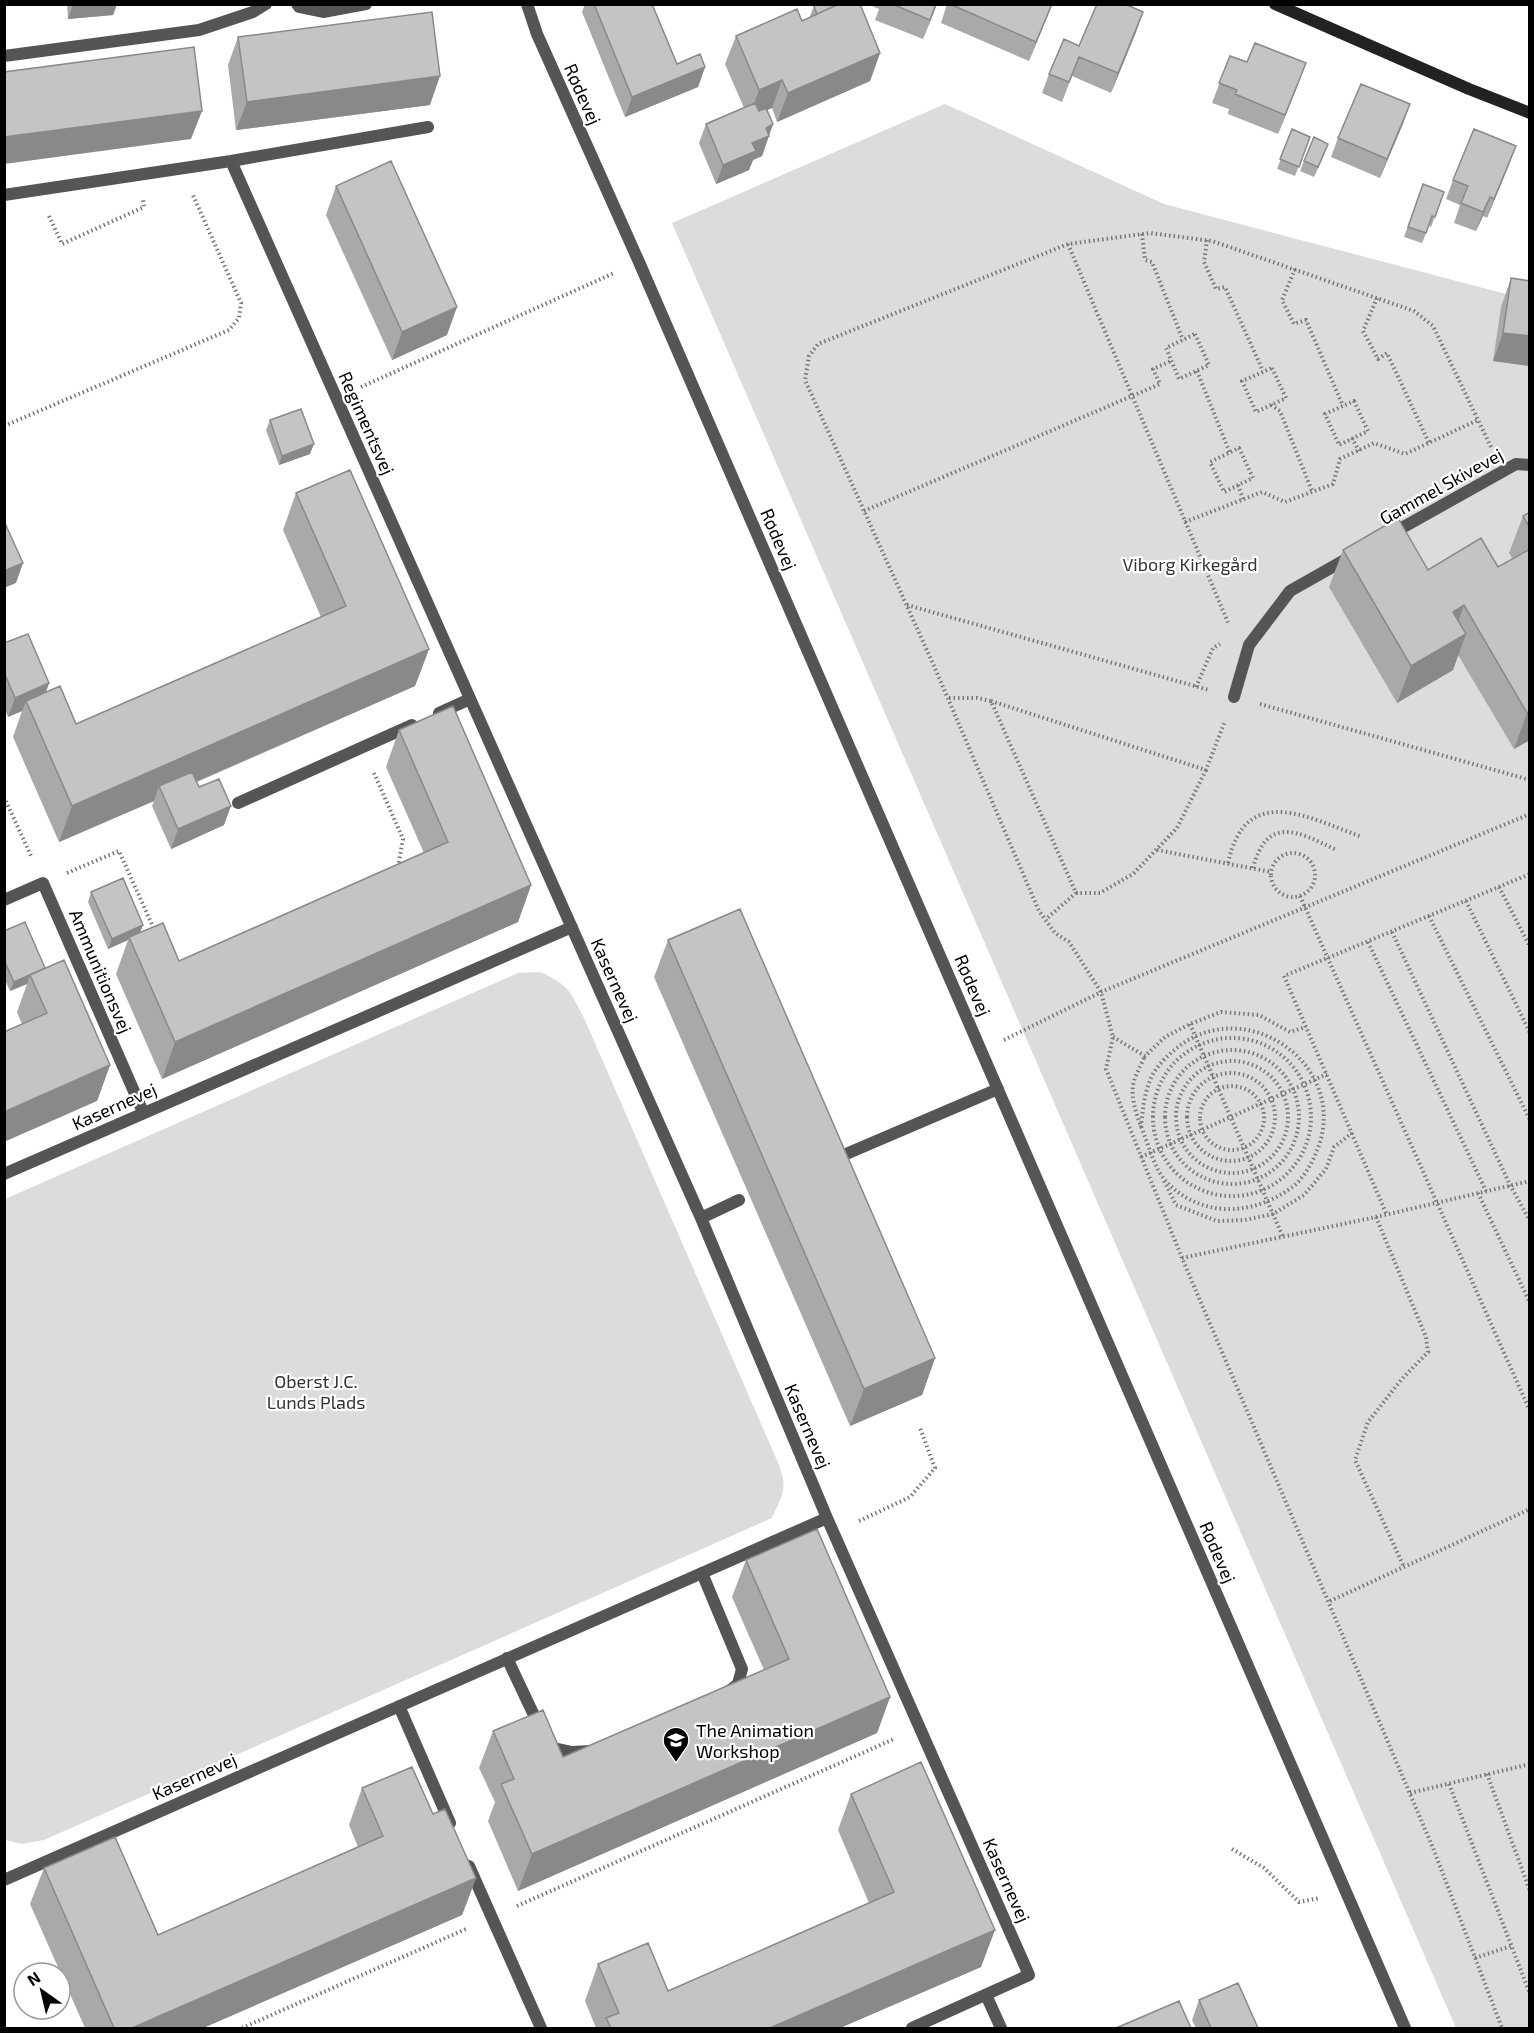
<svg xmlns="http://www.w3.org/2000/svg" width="1534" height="2033" viewBox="0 0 1534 2033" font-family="'Exo 2',sans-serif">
	<rect width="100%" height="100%" fill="#fff"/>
	<path fill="#dcdcdc" d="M945,104L1164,204L1529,300V2028H1456L672,223Z
		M540,972C569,985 570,991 584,1018L776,1458C788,1486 785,1490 772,1518L44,1840L22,1844L5,1840V1199L518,973Z"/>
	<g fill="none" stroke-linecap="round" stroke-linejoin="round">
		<path stroke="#777" stroke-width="4" stroke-dasharray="1.5 3" stroke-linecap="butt" d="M49,216L62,244L144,207L143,200
			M1142,234L1145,260L1152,262L1183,340
			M1207,240L1204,262L1216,289L1225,287L1263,371
			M1068,244L1229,625
			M1295,269L1282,300L1294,324L1306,320L1343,406
			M1377,298L1363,331L1378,359L1387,353L1429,443
			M1195,334L1209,365L1179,379L1166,348Z
			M1272,368L1286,398L1256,412L1242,381Z
			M1197,371L1230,453
			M361,387L614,273
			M1354,401L1368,431L1339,445L1325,414Z
			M1271,405L1280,411L1312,491
			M4,426L229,330L239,318L241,303L192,193
			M1352,438L1359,451
			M1491,447L1433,326L1414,311L1212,241L1150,233L1068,244L818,344L809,356L805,380L934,666L1039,911L1055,933L1069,942L1101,992L1113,1037L1106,1069L1182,1258L1433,1848L1502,2028
			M1239,448L1253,478L1224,492L1210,462Z
			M1238,485L1243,499
			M864,511L1160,384L1153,369L1171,361
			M1185,522L1262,492L1285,502L1333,484L1340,459L1374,443L1405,454L1478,420
			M907,605L1209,690
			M1196,687L1213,648L1220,644
			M949,698H977L991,701L1076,893L1046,919
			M991,701L1206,770L1225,721
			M1260,704L1530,780
			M374,773L403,839L398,867
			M4,797L32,858
			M1157,850L1271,872
			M1271 875a22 22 0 1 1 44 0a22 22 0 1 1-44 0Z
			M1228,863C1246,781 1309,818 1362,837
			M1253,868C1267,815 1298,831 1336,850
			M67,873L119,851L154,929
			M1499,887L1530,947
			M1076,893H1100L1133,874L1177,828L1206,770
			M1300,896L1530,1411
			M1466,901L1530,1033
			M1429,916L1530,1120
			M1392,932L1510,1185L1530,1221
			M1368,942L1486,1191
			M1190,1024L1283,1237
			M1113,1037L1145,1056L1165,1037L1190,1024L1221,1012L1259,1015L1290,1032L1306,1027
			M1153 1117a79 79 0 1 1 158 0a79 79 0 1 1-158 0Z
			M1004,1040L1101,992L1530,814
			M1165 1117a67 67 0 1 1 134 0a67 67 0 1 1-134 0Z
			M1176 1117a56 56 0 1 1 112 0a56 56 0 1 1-112 0Z
			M1187 1117a44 44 0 1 1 88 0a44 44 0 1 1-88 0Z
			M1200 1118a32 32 0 1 1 64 0a32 32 0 1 1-64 0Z
			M1141,1127C1143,1109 1144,1091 1153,1074C1160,1062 1173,1050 1185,1042C1255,998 1348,1069 1318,1148C1312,1163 1304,1179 1291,1188C1251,1217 1198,1218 1164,1179C1155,1168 1150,1150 1145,1137C1139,1120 1131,1104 1133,1085C1135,1075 1141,1065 1145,1056
			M1141,1157L1327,1074
			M1164,1181L1176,1205L1217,1221L1245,1220L1273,1214L1304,1195L1326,1169L1334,1147L1352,1133
			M1478,1193L1530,1303
			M1386,1213L1284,976L1530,874
			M1376,1217L1426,1337L1428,1352L1401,1380L1368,1422L1355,1460L1404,1567
			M1182,1258L1376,1217L1530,1181
			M859,1521L910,1497L935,1468L920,1428
			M1330,1601L1530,1509
			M1487,1774L1530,1891
			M1449,1784L1530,1994
			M1410,1793L1530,1764
			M1232,1849L1264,1868L1299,1902L1320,1898
			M517,1906L894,1739
			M1475,1958L1511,1946
			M242,2028L466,1929"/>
		<path stroke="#555" stroke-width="12" d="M1391,534L1516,464L1530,465
			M1234,697L1249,645L1290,591L1350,557
			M702,1573L742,1669L738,1684L729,1691
			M507,1658L540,1728
			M547,1743L549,1747L572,1752L590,1751
			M986,1995L1001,2028"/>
		<path stroke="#555" stroke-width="12" d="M297,4L299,7L323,12L366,4
			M4,56L199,30L253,12L266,4
			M231,161L701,1218L827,1518L1029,1975L912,2028
			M4,195L231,161L428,127
			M439,713L470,699
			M238,803L412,725
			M4,900L43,883L143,1112
			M832,1160L998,1089
			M4,1174L572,927
			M701,1218L739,1200
			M399,1706L450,1823
			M469,1866L541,2028
			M4,1880L827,1518"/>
		<path stroke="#555" stroke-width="12" d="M527,4L537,34L639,262L1405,2028"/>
		<path stroke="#222" stroke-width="12" d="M1275,4L1469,89L1530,113"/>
	</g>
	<path fill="#a9a9a9" d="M67,4H117L113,15L68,19Z
		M585,4H652L677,64L705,67L698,87L625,117L582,12Z
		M868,4H937L923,39L875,20L879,9Z
		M947,4H1052L1029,61L941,23Z
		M814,6L880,53L870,81L777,122L772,108L767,110L773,124L762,156L753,160L749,170L716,184L699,143L706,124L744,108L725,64L736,36L802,21L811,17L810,16Z
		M1143,12L1136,32L1111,93L1072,76L1062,102L1042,93L1049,74L1079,46Z
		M238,37L430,105L236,130L228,65Z
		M1230,56L1299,82L1278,134L1228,114L1229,109L1212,103Z
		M1410,104L1380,178L1331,157L1338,138Z
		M1292,129L1310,137L1295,176L1277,169Z
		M1516,146L1487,218L1483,216L1476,231L1454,223L1460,205L1446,199L1453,180Z
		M1325,153L1314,177L1300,171L1304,161Z
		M1423,184L1444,192L1431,227L1429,226L1422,243L1404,237Z
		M336,186L447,335L392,360L326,215Z
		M1511,278L1530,281V366L1493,361L1501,307Z
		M270,420L310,454L279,465L266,430Z
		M296,493L429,649L415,686L197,782L199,787L224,825L171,849L152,806L154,801L59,842L13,737L22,711L8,717L4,708V643L49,683L46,692L76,724L321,617L283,530Z
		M1530,512V740L1514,749L1458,655L1453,670L1397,703L1329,587L1343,550L1428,570L1498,567L1513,559L1509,553L1523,516Z
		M399,730L531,885L518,922L162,1079L116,974L128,940L108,949L88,902L91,892L143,925L140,932L179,961L424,853L386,767Z
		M4,931L45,968L110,1065L97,1101L22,1024L17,1012L27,984L10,991L4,978Z
		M668,940L935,1358L922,1395L850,1426L654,977Z
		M746,1560L890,1697L877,1733L518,1891L488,1821L495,1802L479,1768L493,1731L563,1757L764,1670L732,1597Z
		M362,1788L433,1814L476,1878L462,1915L203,2028H85L30,1904L44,1868L158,1935L358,1847L349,1825Z
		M851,1794L981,1967L840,2028H596L585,2001L598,1964L668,1991L869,1903L838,1830Z
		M1199,2000L1258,2028H1196L1192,2020Z"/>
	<path fill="#898989" d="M73,4H117L113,15L68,19Z
		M936,4H937L923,39L930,20Z
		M1052,4L1048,15L1029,61L1036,42Z
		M1143,12L1136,32L1111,93L1118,73Z
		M880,53L870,81L777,122L788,93Z
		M1306,63L1299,82L1278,134L1285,115Z
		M705,67L698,87L625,117L632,97Z
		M440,76L430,105L236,130L247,102Z
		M782,80L772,108L749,118L759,90Z
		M1410,104L1403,124L1380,178L1387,159Z
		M202,111L191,139L4,164V137Z
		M773,124L762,156L753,160L749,170L716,184L723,165L752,143L766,128Z
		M1516,146L1509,165L1487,218L1494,199Z
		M1490,197L1483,216L1476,231L1483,212Z
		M457,307L447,335L392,360L402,332Z
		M1503,333L1530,336V366L1493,361Z
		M314,444L310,454L279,465L282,456Z
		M23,563L16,583L4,588V571Z
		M1464,605L1451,642L1453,612Z
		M1466,634L1453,670L1397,703L1411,666Z
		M429,649L415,686L163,796L159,786L154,801L59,842L72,806Z
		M49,683L42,703L26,701L22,711L8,717L15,698Z
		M1530,711V740L1514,749L1527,713Z
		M231,806L224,825L171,849L178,829Z
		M531,885L518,922L162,1079L175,1042Z
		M143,925L139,935L129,937L128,940L108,949L112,939Z
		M45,968L30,975L27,984L10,991L14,982Z
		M110,1065L97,1101L4,1142V1112Z
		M935,1358L922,1395L850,1426L864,1389Z
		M890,1697L877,1733L518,1891L532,1854Z
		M476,1878L462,1915L203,2028H132Z
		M995,1930L981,1967L840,2028H770Z"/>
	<path fill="#c4c4c4" stroke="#898989" stroke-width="1.5" d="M594,4H652L677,64L700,54L705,67L632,97Z
		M817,4H839L817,14L814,6Z
		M839,4H860L880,53L788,93L782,80L759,90L736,36L797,9L802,21Z
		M892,4H936L930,20Z
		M950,4H1052L1036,42Z
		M1097,4H1125L1143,12L1118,73L1079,57L1069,82L1049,74L1064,39L1079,46Z
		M432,12L440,76L247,102L238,37Z
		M1255,43L1306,63L1285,115L1235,94L1237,90L1219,83L1230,56L1247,62Z
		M194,47L202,111L4,137V72Z
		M1361,84L1410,104L1387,159L1338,138Z
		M755,103L759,111L766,108L773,124L766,128L769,136L752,143L756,151L723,165L706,124Z
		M1292,129L1310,137L1299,167L1280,159Z
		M1474,129L1516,146L1494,199L1490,197L1483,212L1461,203L1468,186L1453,180Z
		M1314,137L1328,144L1318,167L1304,161Z
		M391,161L457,307L402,332L336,186Z
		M1423,184L1444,192L1435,217L1432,216L1426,233L1408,227Z
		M1511,278L1530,281V336L1503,333Z
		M301,409L314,444L282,456L270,420Z
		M350,470L429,649L72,806L26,701L60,686L76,724L346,606L296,493Z
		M1530,512V528L1523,516Z
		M1398,518L1428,570L1481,538L1498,567L1530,549V711L1527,713L1464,605L1453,612L1466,634L1411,666L1343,550Z
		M4,521L23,563L4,571Z
		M28,634L49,683L15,698L4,672V643Z
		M453,706L531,885L175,1042L129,937L163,923L179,961L448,842L399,730Z
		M192,772L199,787L219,779L231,806L178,829L159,786Z
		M123,878L143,925L112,939L91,892Z
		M740,909L935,1358L864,1389L668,940Z
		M25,922L45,968L14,982L4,960V931Z
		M64,960L110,1065L4,1112V1032L47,1013L30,975Z
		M817,1529L890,1697L532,1854L501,1784L514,1779L493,1731L543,1710L563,1757L789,1659L746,1560Z
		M921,1762L995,1930L770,2028H611L606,2018L619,2013L598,1964L648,1943L668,1991L894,1892L851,1794Z
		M412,1767L433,1814L445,1809L476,1878L132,2028H114L44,1868L115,1837L158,1935L383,1836L362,1788Z
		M1238,1983L1258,2028H1211L1199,2000Z
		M1179,2001L1191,2028H1116Z"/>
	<defs>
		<g id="school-pin" transform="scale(1.35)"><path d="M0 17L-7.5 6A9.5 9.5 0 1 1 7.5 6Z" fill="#000" stroke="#fff"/><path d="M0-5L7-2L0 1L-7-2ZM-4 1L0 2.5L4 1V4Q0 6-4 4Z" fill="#fff"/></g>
	</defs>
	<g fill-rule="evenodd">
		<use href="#school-pin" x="676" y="1740"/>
	</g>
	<g text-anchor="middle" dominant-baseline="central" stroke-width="4.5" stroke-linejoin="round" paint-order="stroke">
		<g font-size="18" fill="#000" stroke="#fff">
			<text transform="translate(583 94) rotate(66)">Rødevej</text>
			<text transform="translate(367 423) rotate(66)">Regimentsvej</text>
			<text transform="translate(1441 486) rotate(-29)">Gammel Skivevej</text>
			<text transform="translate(779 539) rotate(67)">Rødevej</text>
			<text transform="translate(101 971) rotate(67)">Ammunitionsvej</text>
			<text transform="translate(615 980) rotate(66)">Kasernevej</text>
			<text transform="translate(973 985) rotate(67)">Rødevej</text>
			<text transform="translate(114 1106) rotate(-24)">Kasernevej</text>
			<text transform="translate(808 1426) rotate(67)">Kasernevej</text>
			<text transform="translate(1218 1552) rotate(67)">Rødevej</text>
			<text transform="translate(194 1776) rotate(-24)">Kasernevej</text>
			<text transform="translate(1007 1880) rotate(66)">Kasernevej</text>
		</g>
		<g font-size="18" fill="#333" stroke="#fff">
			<text x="1190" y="564">Viborg Kirkegård</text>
			<text x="316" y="1381">Oberst J.C.<tspan x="316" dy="21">Lunds Plads</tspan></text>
		</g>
		<g font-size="18" fill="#000" stroke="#fff" text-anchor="start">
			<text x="696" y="1730">The Animation<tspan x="696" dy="21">Workshop</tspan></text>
		</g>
	</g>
	<rect width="1534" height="2033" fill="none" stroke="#000000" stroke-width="12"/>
	<g transform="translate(42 1991) rotate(326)"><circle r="28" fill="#ffffff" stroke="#999999" stroke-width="1.5"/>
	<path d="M0-4.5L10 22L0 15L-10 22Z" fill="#000000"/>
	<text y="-9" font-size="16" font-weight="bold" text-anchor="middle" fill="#000000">N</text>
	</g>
</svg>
